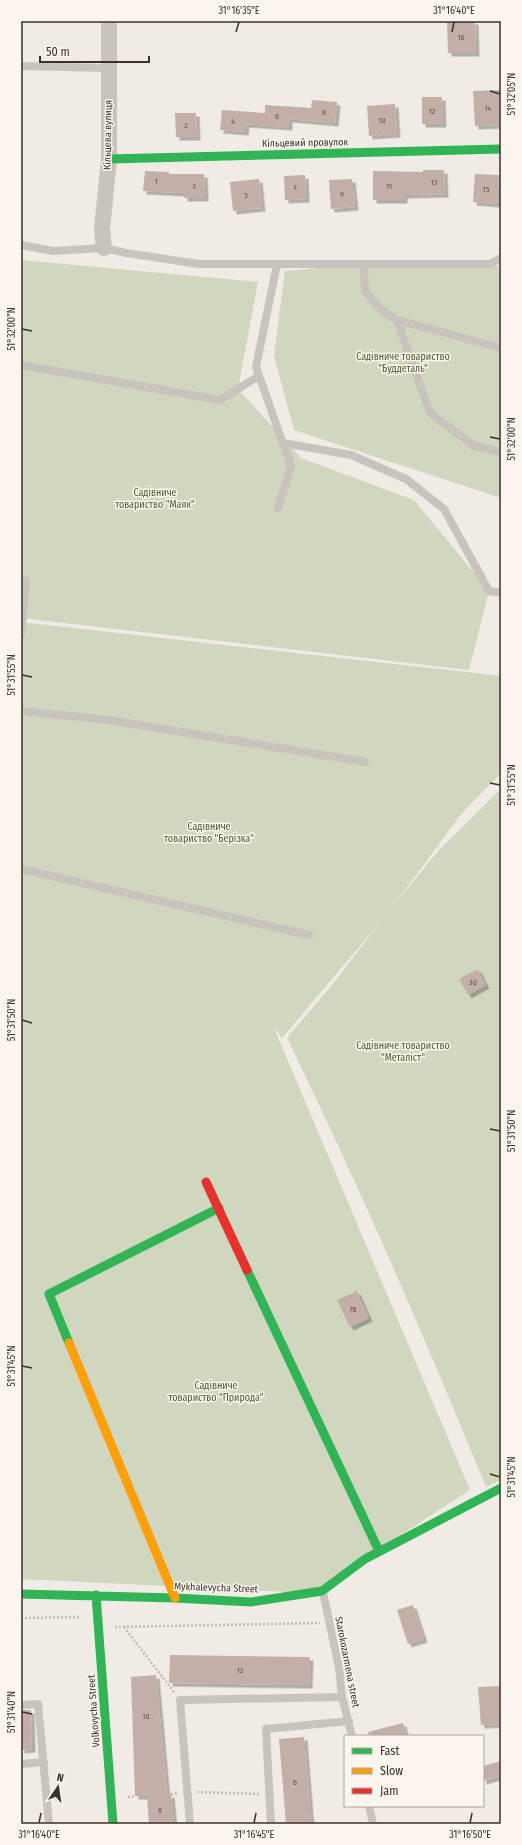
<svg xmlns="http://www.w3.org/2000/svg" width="522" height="1845" viewBox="0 0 522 1845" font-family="'Fira Sans Condensed',sans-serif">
	<defs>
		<filter id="shadow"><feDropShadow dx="3.5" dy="3.5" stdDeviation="0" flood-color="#0004"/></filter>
	</defs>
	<rect width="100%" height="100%" fill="#f0ebe5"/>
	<path fill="#d1d6bf" d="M21,260L258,282L238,389L301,458L414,500L489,591L469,670L21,618Z
		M364,264L501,266V498L294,430L274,356L285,271Z
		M21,622L501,676V773L462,813L393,906L439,850L501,789V1480L486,1487C424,1336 359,1185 287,1038L332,985L381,921L282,1038L274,1028L470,1490L311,1593L21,1579Z"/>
	<path fill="#c3afa7" filter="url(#shadow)" d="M447,21H475L476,53H448Z
		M501,90V125L475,126L473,91Z
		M422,97H442L443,124H422Z
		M312,100L337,102L335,123L289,119V127L246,124L245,132L220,130L222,110L265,113V105L311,108Z
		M395,104L397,134L369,136L367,106Z
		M175,113H196L197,137H176Z
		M423,170H444L445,194L404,195V200H373V171L423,172Z
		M145,171L169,172V174H204L205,198H184V193L143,191Z
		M475,174L499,175L497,204L473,202Z
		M305,175L306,199L285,200L284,176Z
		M259,179L262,208L233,211L230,182Z
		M352,179L355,207L331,209L329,180Z
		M478,969L486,985L468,995L459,979Z
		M357,1291L369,1318L350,1327L337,1300Z
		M413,1605L424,1639L408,1644L397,1610Z
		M170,1655L310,1657L309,1685L169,1683Z
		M156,1675L167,1795L171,1794L174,1824H149L147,1796H135L131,1677Z
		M501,1686V1724L481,1725L478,1687Z
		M21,1710H31L32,1749L21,1750Z
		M403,1723L406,1736H369L368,1732Z
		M304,1737L311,1824H286L279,1739Z
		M501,1761V1776L483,1781V1766Z"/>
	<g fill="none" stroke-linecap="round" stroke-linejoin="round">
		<path stroke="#c2bbb6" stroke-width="2.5" stroke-dasharray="2 2" stroke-linecap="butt" d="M21,1618L80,1617
			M115,1627L320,1623
			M124,1627L174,1692
			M197,1792L260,1794
			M167,1795L178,1793
			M128,1797L135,1796"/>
		<path stroke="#c9c3be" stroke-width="8" d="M21,66L108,68
			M21,245L53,251L104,248L126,253L199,264H490L501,258
			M277,264L256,367L291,466L278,508
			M364,264L365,291L381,310L397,320
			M501,348L397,320L430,413L474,446L501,452
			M21,365L220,400L259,376
			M283,443L351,455L406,479L444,509L489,591L501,593
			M21,580L26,581L21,634
			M21,711L109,720L365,762
			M21,869L309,935
			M323,1592L339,1668L342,1697L352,1736
			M21,1705L38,1704L49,1824
			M21,1764L44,1762
			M369,1806L373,1824
			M190,1824L180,1700L342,1697
			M271,1824L266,1729L349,1721"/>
		<path stroke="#c9c3be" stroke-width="16" d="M104,248L102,229L109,159V21"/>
		<path stroke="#30b455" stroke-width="9" d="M109,159L501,149
			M247,1270L379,1551
			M69,1343L49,1294L219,1208
			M21,1594L175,1598L251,1602L322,1591L365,1559L501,1488
			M96,1595L113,1824"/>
		<path stroke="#ff9f0a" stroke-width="9" d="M69,1343L175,1598"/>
		<path stroke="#e5322d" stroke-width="9" d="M206,1182L247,1270"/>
	</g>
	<path fill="none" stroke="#3b302b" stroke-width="1.5" d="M236,32L239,22M452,32L454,22M490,91L500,94M22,329L32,331M490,437L500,439M22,675L32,677M490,783L500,785M22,1020L32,1023M490,1129L500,1131M22,1366L32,1368M490,1474L500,1477M22,1712L32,1714M39,1823L41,1813M254,1823L256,1813M470,1823L472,1813"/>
	<g text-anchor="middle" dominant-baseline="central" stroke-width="3" stroke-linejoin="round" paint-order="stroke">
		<g font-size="8" fill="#5d504a">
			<text x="461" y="37">16</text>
			<text x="488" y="108">14</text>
			<text x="432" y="111">12</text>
			<text x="324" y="112">8</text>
			<text x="277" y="116">6</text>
			<text x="382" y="120">10</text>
			<text x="233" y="121">4</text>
			<text x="186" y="125">2</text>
			<text x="156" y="181">1</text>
			<text x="434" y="182">13</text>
			<text x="194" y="186">3</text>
			<text x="389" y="186">11</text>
			<text x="295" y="187">7</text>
			<text x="486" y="189">15</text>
			<text x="342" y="194">9</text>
			<text x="246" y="195">5</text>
			<text x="473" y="982">30</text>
			<text x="353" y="1309">76</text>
			<text x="240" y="1670">12</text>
			<text x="146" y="1716">10</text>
			<text x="295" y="1782">6</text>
			<text x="160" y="1810">8</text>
		</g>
		<g font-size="10" fill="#3b302b" stroke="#fbf5ee">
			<text transform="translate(108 135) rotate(-89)">Кільцева вулиця</text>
			<text transform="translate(305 143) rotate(-1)">Кільцевий провулок</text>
			<text transform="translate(216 1588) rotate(2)">Mykhalevycha Street</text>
			<text transform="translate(347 1662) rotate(79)">Starokozarmena street</text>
			<text transform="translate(94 1711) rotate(-94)">Volkovycha Street</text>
		</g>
		<g font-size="10" fill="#4a5a2e" stroke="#fbf5ee">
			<text x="403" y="357">Садівниче товариство<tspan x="403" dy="12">"Буддеталь"</tspan></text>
			<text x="155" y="493">Садівниче<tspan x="155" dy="12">товариство "Маяк"</tspan></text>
			<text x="209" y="827">Садівниче<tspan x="209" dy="12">товариство "Берізка"</tspan></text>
			<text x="403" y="1046">Садівниче товариство<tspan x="403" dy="12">"Металіст"</tspan></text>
			<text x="216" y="1386">Садівниче<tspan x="216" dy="12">товариство "Природа"</tspan></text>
		</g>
	</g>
	<rect width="522" height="1845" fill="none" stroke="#fbf5ee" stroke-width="44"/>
	<rect x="344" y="1735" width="140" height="72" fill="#fbf5ee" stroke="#aea6a0"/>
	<rect x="352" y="1748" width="20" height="6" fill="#30b455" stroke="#aea6a0"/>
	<text x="380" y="1755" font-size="12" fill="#3b302b">Fast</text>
	<rect x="352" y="1768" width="20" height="6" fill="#ff9f0a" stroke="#aea6a0"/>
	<text x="380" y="1775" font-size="12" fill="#3b302b">Slow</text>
	<rect x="352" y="1788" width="20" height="6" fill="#e5322d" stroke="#aea6a0"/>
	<text x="380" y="1795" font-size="12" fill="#3b302b">Jam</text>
	<g transform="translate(58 1787) rotate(13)" stroke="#fbf5ee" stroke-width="3" paint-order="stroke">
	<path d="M0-3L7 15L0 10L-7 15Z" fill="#3b302b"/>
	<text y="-6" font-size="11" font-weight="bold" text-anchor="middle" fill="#3b302b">N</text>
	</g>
	<path d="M40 56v6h109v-6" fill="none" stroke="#3b302b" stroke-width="2"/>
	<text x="46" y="56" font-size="12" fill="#3b302b" stroke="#fbf5ee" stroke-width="3" paint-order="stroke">50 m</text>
	<rect x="22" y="22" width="478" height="1801" fill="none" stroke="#3b302b" stroke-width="1.5"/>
	<g font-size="10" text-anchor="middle" fill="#3b302b">
		<text x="239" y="14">31°16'35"E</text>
		<text x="454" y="14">31°16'40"E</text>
		<text transform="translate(511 94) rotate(-90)" y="4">51°32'05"N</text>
		<text transform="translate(11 329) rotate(-90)" y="4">51°32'00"N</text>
		<text transform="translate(511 439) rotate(-90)" y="4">51°32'00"N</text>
		<text transform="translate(11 675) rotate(-90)" y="4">51°31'55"N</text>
		<text transform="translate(511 785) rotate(-90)" y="4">51°31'55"N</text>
		<text transform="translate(11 1020) rotate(-90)" y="4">51°31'50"N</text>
		<text transform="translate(511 1131) rotate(-90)" y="4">51°31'50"N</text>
		<text transform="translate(11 1366) rotate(-90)" y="4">51°31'45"N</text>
		<text transform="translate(511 1477) rotate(-90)" y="4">51°31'45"N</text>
		<text transform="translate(11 1712) rotate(-90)" y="4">51°31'40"N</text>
		<text x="39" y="1838">31°16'40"E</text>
		<text x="254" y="1838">31°16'45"E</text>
		<text x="470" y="1838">31°16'50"E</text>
	</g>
</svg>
